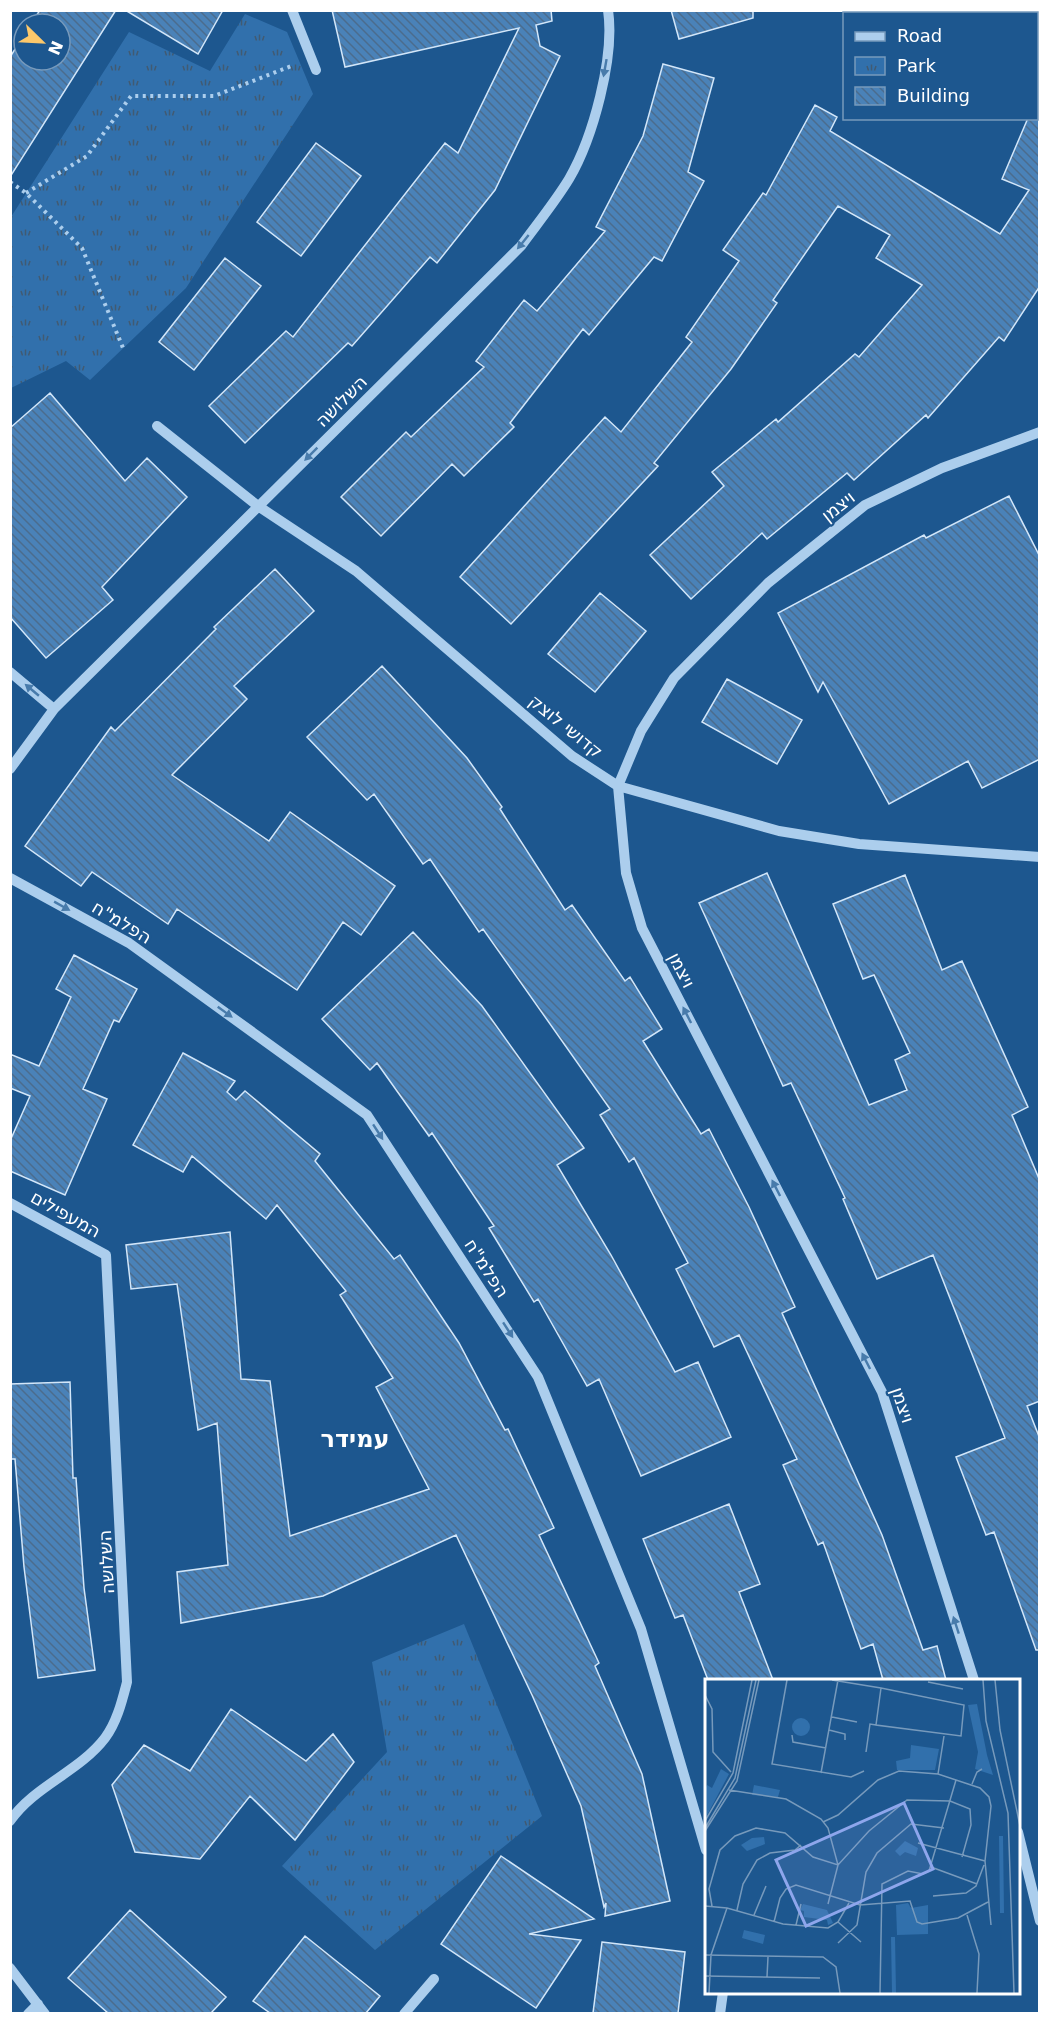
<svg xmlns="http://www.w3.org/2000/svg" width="1050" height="2024" viewBox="0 0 1050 2024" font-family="'DejaVu Sans',Heebo,sans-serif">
	<defs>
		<pattern id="park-tufts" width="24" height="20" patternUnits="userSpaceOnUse" patternTransform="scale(1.5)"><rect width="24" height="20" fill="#3170ac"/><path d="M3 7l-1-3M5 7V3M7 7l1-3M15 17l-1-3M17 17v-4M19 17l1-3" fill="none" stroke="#415a72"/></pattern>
		<pattern id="building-back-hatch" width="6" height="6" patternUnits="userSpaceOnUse" patternTransform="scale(1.5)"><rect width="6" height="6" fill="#4a82b8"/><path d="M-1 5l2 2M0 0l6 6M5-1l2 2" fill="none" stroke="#4b6c8d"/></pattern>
	</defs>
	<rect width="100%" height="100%" fill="#1d578f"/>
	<path fill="url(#park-tufts)" d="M245,14L287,32L313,94L186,288L90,380L66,361L11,388V217L129,32L210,71Z
		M464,1624L542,1816L375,1950L282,1866L387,1752L372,1662Z"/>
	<path fill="url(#building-back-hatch)" stroke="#d2e6f9" stroke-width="1.5" d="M40,10H116L10,177V57L24,35V60H60V24H31Z
		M125,10H223L198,54Z
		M332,10H551L552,21L536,25L540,46L560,56L495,190L437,263L430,257L352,346L348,343L245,443L209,406L286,331L293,337L445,143L458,153L519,28L345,67Z
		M671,10H753V18L679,39Z
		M663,64L714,78L688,172L704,181L662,261L654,257L589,335L583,329L510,423L514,427L464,476L452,464L381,536L341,497L406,432L411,437L484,367L476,361L524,300L537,311L605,231L596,227L643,136Z
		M1040,92V286L1004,341L999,337L928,418L926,415L854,480L847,473L767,539L762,533L691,599L650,555L724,486L712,472L776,419L778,422L855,354L859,357L922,285L876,258L890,235L838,206L773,300L777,303L731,369L654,463L658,466L511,624L460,577L605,417L621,432L692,342L686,337L739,261L723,250L763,193L766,195L815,105L837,117L830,131L1000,234L1029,190L1002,179L1028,118H1036V99Z
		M316,143L361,176L301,256L257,222Z
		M225,258L261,286L194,370L159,342Z
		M50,393L125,481L147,458L187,497L102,587L113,600L46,658L10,617V428Z
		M1009,496L1040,557V759L982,788L968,761L889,804L823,682L818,692L778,613L924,535L926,538Z
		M275,569L314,611L234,686L247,699L172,775L269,841L290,812L395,886L361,935L343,922L297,990L177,909L168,924L92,872L81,886L25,846L111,727L115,731L216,629L214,627Z
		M600,593L646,631L595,692L548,654Z
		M382,666L467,758L502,807L500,809L565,910L572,905L625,981L630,977L662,1029L643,1041L701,1134L709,1129L749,1207L795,1307L782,1313L882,1535L923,1650L937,1646L946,1680H883L873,1644L861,1649L823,1542L818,1545L783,1465L797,1459L739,1335L714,1347L676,1269L688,1263L634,1158L629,1162L600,1115L610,1109L483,929L479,932L430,859L423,864L374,794L367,800L307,737Z
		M727,679L802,720L777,764L702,722Z
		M767,873L869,1105L907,1090L895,1060L910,1053L874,975L863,979L833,904L905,875L942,970L962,961L1028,1107L1012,1115L1040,1181V1401L1027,1406L1040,1439V1650H1036L994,1532L986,1535L956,1457L1005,1438L933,1255L877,1279L843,1199L845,1198L791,1083L783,1086L699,903Z
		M413,932L482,1006L584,1148L557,1165L611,1255L675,1372L698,1362L731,1437L641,1476L599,1379L587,1386L538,1299L534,1302L489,1228L494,1226L432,1133L429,1136L377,1063L370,1070L322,1019Z
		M74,955L137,989L119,1022L114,1020L83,1089L107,1099L65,1195L10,1171V1141L30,1096L10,1088V1054L39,1066L71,997L56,989Z
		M183,1053L235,1081L227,1092L236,1100L245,1091L320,1154L315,1161L394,1259L400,1255L459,1343L505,1430L508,1429L554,1528L539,1535L599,1663L595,1666L642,1774L670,1901L605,1916L606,1903L604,1907L581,1806L532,1695L456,1535L323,1596L181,1623L177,1572L228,1565L217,1423L198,1430L177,1284L131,1289L126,1245L230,1232L241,1379L270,1381L290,1536L429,1489L376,1387L393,1378L340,1295L346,1291L277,1205L266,1219L192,1156L183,1172L133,1145Z
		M70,1382L73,1478H76L84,1588L95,1670L38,1678L24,1567L15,1459H10V1384Z
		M729,1504L760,1584L739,1592L773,1680H708L683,1615L675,1618L643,1539Z
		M231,1709L306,1761L333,1734L354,1762L295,1840L250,1796L200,1859L135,1852L112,1785L144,1745L190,1771Z
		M501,1856L594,1919L529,1934L581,1940L536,2008L441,1944Z
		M130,1910L226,1997L211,2013H108L68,1978Z
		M305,1936L380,1996L366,2013H270L253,2001Z
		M602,1942L685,1952L678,2013H593Z"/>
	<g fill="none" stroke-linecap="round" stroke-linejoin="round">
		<path stroke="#acceed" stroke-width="4" stroke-dasharray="3 4.5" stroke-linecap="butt" d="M10,182L26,193L82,248L123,348
			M26,193L87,156L131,96H214L294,65"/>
		<path stroke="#acceed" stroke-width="10" d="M292,10L316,70
			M157,426L258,506L356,571L572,756L618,786L779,831L859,844L1040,857
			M10,672L54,709
			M10,769L54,709L521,246C537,224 555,202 569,179C593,138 615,57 608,10
			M10,878L129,943L367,1115L538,1377L641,1629L706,1850
			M10,1203L106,1255L127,1682C122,1701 117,1722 105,1738C79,1772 34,1786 10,1821
			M974,1680L882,1392L642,928L626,873L618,786L641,731L674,678L768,583L865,505L942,468L1040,432
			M1018,1832L1040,1921
			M10,1968L45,2014
			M28,2014L38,2004
			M404,2014L434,1979
			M720,2014L723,1992"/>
	</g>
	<defs><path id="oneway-solid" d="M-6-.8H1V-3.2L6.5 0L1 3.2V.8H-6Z" transform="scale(1.5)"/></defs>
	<g fill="#487bab">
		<use href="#oneway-solid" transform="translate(605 68) rotate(100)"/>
		<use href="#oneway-solid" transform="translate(523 242) rotate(129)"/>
		<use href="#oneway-solid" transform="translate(311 454) rotate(135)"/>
		<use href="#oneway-solid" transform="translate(32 690) rotate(-140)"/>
		<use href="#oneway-solid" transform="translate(62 906) rotate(29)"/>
		<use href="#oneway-solid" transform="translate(225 1012) rotate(36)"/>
		<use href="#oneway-solid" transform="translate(687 1015) rotate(-117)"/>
		<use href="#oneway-solid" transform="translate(378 1132) rotate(57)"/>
		<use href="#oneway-solid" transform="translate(776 1188) rotate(-117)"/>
		<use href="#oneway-solid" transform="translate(508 1330) rotate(57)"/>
		<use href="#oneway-solid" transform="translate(866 1361) rotate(-117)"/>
		<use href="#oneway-solid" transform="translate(956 1625) rotate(-108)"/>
	</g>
	<g text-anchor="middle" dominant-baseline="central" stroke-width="4.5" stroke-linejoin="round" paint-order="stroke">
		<g font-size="18" fill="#fff" stroke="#1d578f">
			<text transform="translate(341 401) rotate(-45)">השלושה</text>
			<text transform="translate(838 506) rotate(-38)">ויצמן</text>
			<text transform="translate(566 726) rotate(39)">קדושי לוצק</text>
			<text transform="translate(122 922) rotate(31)">הפלמ"ח</text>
			<text transform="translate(682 970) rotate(63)">ויצמן</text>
			<text transform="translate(66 1214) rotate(29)">המעפילים</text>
			<text transform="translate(487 1268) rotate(57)">הפלמ"ח</text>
			<text transform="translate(903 1405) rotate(71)">ויצמן</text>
			<text transform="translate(106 1562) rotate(-93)">השלושה</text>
		</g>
		<g font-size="24" font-weight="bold" fill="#fff" stroke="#1d578f">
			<text x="355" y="1439">עמידר</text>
		</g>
	</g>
	<g transform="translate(705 1679)">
		<rect width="315" height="315" fill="#1d578f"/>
		<path d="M272,25L282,76L288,96L270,90L273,73L263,26ZM294,157H298L299,234H295Z" fill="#3170ac"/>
		<path d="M87 48a9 9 0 1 1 18 0a9 9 0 1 1-18 0ZM206,66L234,70L230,91H192L191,82L205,79ZM16,90L24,95L0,140V110L2,106L7,109ZM49,106L75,111L73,118L47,116ZM59,158L60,165L42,172L36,166L47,159ZM200,162L213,169L211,177L200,173L195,177L190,172ZM203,224L206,229L223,226V255L192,256L191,226ZM98,225L122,231L128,244L123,246L122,241L99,238V232L95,231ZM39,251L60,256L58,265L37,259ZM186,258H190L191,314H187Z" fill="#3170ac"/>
		<path fill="none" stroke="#779abc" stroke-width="1.5" d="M82,1L67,85L146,98L159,92M127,1L176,9L259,26L256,57L171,46L176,9M278,1L281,42L303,134L309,314M290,1L295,51L315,147M223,3L258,10M0,16L7,30L8,73L26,93M127,38L152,43M124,51L140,55V61M87,56L88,63L121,69M161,73L165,45L171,46M116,94L133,1M233,95L239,57M267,105L272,93L277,90M24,111L81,120L116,140L123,149L133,186L123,225M0,142L28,94L47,1M118,143L133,136L173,101L194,92L233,95L275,109L284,118L286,127L280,182L286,246M0,149L30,99L51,1M0,152L32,102L54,1M213,164L280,182M226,188L272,205M228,217L261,214L271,207L279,186M0,227L22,229L78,245L123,249L133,243L144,224M7,227L4,210L15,171L30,157L51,149L80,154L108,178L133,186L164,152L202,121L245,122L265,130L266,146L257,178M32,231L38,205L52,181L65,174L90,171L96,166M49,236L61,207M262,236L274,275L272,314M69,243L75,219L81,210L91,206L155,226L205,222L212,243L217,245L253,239L283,223M133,243L156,263M91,246L96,225M133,264L152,246L161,193L172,174L206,145L239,149M0,276L118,278L131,288L135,314M0,297L115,299M62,298L63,278M4,314L6,276L22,229M175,314L177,205L203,192L218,195L224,192L251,101"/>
		<path fill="#8ea6ec" fill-opacity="0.15" stroke="#8ea6ec" stroke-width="3" d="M199,124L228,190L101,247L71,181Z"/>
		<rect width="315" height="315" fill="none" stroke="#fff" stroke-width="3"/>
	</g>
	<rect width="1050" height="2024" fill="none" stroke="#ffffff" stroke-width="24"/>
	<rect x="843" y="12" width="195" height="108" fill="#1d578f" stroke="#779abc" stroke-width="1.5"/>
	<rect x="855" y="32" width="30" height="9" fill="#acceed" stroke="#779abc" stroke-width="1.5"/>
	<text x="897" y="42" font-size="18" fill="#ffffff">Road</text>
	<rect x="855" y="57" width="30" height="18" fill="url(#park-tufts)" stroke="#779abc" stroke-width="1.5"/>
	<text x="897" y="72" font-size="18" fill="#ffffff">Park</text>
	<rect x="855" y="87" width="30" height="18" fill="url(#building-back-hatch)" stroke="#779abc" stroke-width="1.5"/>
	<text x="897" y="102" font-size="18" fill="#ffffff">Building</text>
	<g transform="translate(42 42) rotate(114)"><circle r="28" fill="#1d578f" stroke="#779abc" stroke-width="1.5"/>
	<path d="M0-4.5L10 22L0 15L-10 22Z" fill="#fcc86b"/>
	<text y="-9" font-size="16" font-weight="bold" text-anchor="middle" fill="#ffffff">N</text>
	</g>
</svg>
